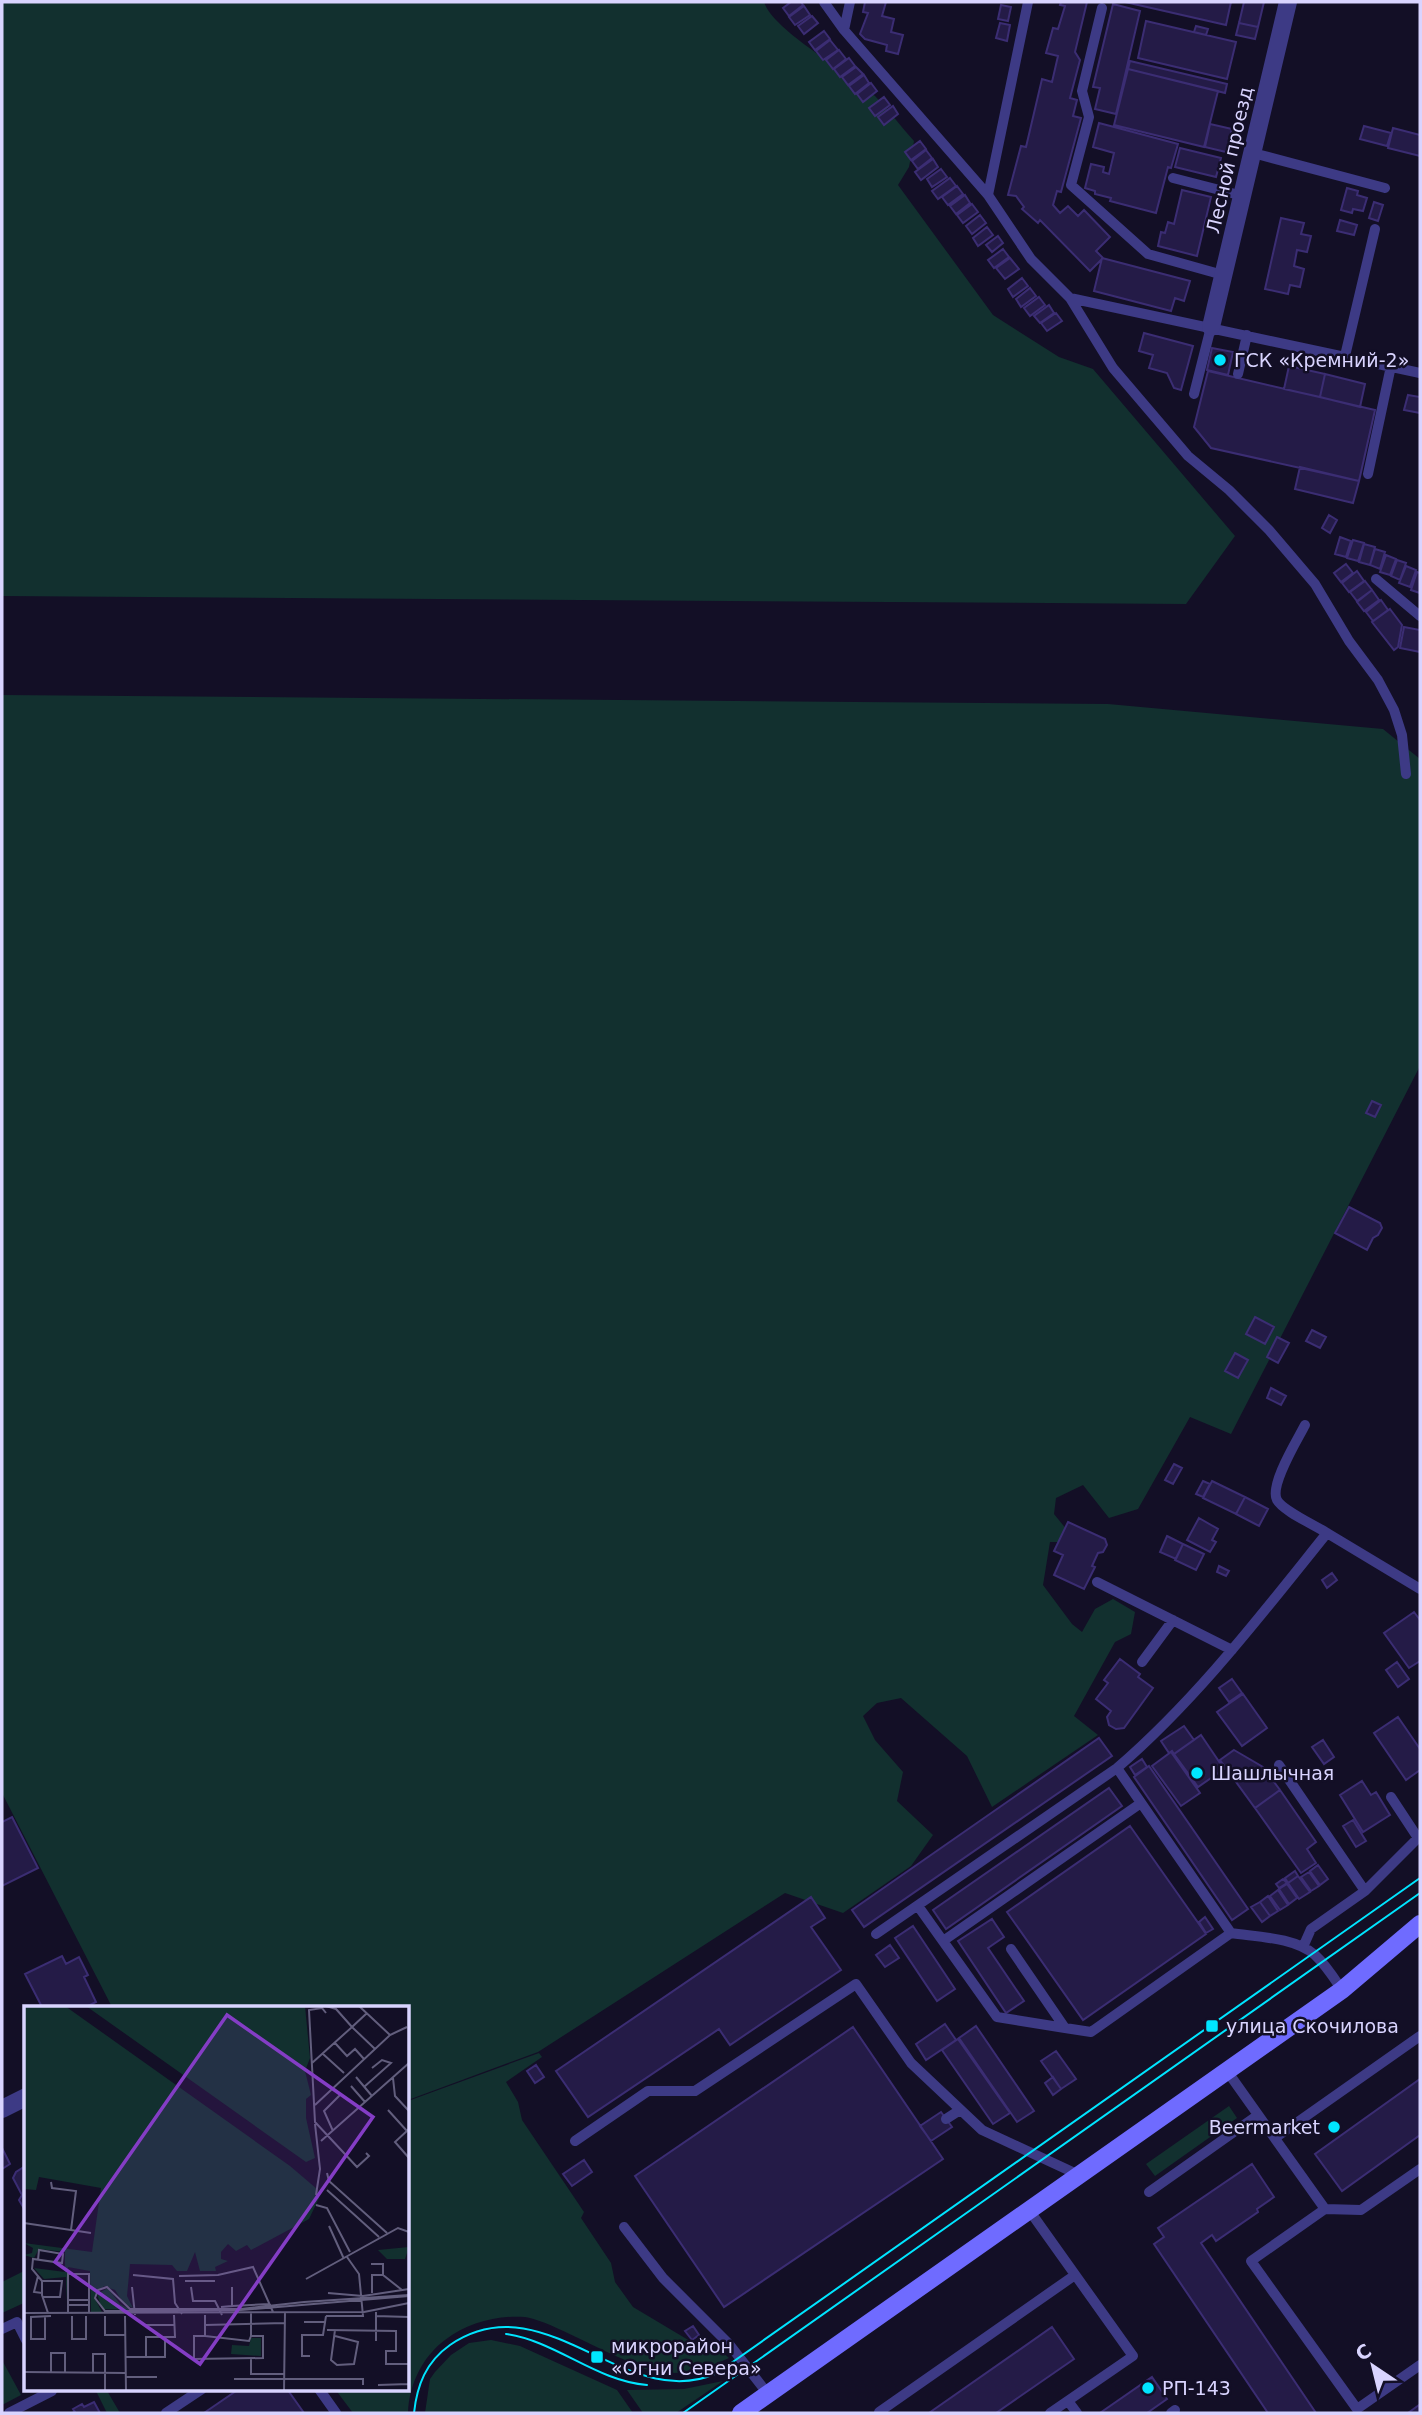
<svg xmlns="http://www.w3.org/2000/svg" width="1422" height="2415" viewBox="0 0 1422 2415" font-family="'DejaVu Sans',sans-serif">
	<rect width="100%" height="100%" fill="#130f26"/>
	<path fill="#12302f" d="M2,2H764C774,32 850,72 875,96C889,110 901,127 914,141L909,167L898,185L993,315L1059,357L1093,369L1235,536L1186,604L2,596Z
		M2,695L1108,704L1383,729L1420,759V1066L1231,1434L1190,1417L1138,1509L1109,1518L1083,1485L1056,1498L1054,1514L1067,1530L1065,1542H1050L1043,1585L1072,1624L1082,1632L1095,1609L1113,1599L1135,1612L1131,1634L1115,1642L1074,1716L1098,1735L992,1807L967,1756L901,1698L877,1703L863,1716L875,1740L903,1772L897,1801L933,1835L911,1866L843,1913L785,1893L538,2052L408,2100V2007H112L2,1793Z
		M539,2053L542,2057L506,2082L518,2102L522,2120L584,2212L581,2218L611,2263L615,2282L633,2307L695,2344L705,2337L729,2358C705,2369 680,2377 652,2371C641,2369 629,2361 618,2357C597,2348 544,2319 525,2317C497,2315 467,2323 445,2340C422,2357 409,2385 408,2413H353L335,2389H408V2101Z
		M1229,2106L1237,2118L1155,2176L1146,2164Z
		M26,2270V2302L2,2313V2282Z
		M491,2340L520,2346L617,2390L633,2413H425L430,2379L435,2372L451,2355L469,2343Z
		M2,2360L21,2395L2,2405Z
		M723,2381L676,2413H643L627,2390L684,2389Z
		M95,2389H106L120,2413H107Z"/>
	<path fill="#241b47" stroke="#3b2d73" stroke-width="2" d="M791,2H801L803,5L789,16L783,8Z
		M865,2H886L882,16L894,19L891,32L903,35L898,54L886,51L887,45L865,39L860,34L868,13L863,12Z
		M1061,2H1087L1075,52L1080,60L1070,98L1077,100L1073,116L1081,118L1061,192L1057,191L1053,205L1060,213L1068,206L1078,216L1084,210L1110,237L1096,251L1103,258L1090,271L1040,220L1038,223L1022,209L1024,207L1016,196L1008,195L1021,146L1026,147L1042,79L1052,82L1058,56L1046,53L1053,28L1058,29L1065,6L1060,5Z
		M1125,2H1231L1226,25Z
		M1244,2H1264L1258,27L1239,23Z
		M1113,4L1140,11L1116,114L1095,109L1100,88L1093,87Z
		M1001,5L1011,7L1008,21L998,19Z
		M804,6L810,15L795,25L789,17Z
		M812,16L818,23L804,34L798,26Z
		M1146,21L1236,42L1227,79L1138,58Z
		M1000,23L1010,25L1007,41L996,38Z
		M1239,23L1258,27L1255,39L1236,35Z
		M1196,26L1208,29L1206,35L1194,32Z
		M824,31L830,39L815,50L809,42Z
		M830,40L838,50L823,60L816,51Z
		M839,50L846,59L833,69L826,60Z
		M849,58L855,66L840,77L834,69Z
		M1130,61L1227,84L1225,93L1128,69Z
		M856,67L863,74L848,85L842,77Z
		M1128,69L1218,91L1204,147L1114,125Z
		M864,75L869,83L855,94L849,86Z
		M871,83L877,91L863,102L857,94Z
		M884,97L890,105L875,116L869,108Z
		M893,106L898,114L884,125L878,117Z
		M1099,123L1178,144L1171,168L1168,167L1156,213L1110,201L1111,198L1095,194V191L1085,188L1091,164L1104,167L1103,172L1109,174L1114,153L1093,147Z
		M1210,124L1232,129L1226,152L1205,147Z
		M1364,126L1391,133L1387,146L1360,139Z
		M1393,128L1420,135V156L1388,148Z
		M920,141L926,149L911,160L905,152Z
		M1180,148L1221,158L1216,177L1175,167Z
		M926,150L932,158L918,169L912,161Z
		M933,159L938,167L921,180L915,172Z
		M941,169L947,177L932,187L927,179Z
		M950,178L956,186L938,199L932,191Z
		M957,186L963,194L948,205L942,197Z
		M1347,188L1358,191L1357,195L1367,198L1363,211L1353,209L1352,213L1341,210Z
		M1182,190L1211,197L1197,256L1158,246L1161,232L1165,233L1168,222L1174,224Z
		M965,195L970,203L956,214L950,206Z
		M1374,202L1383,205L1378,221L1369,218Z
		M972,204L978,212L963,223L957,215Z
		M980,215L986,223L972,234L966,226Z
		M1281,218L1304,223L1301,234L1311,236L1307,252L1297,250L1294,266L1304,269L1300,287L1290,285L1288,294L1265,289Z
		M1340,220L1357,225L1354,235L1337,231Z
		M987,227L993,235L978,246L973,238Z
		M998,236L1003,243L992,252L986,245Z
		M1003,249L1009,257L994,268L988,260Z
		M1010,258L1019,269L1005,279L996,268Z
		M1102,258L1190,281L1184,301L1175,298L1171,311L1094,291Z
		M1022,278L1028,286L1013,297L1008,289Z
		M1030,288L1036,296L1021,307L1016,299Z
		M1039,297L1045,305L1030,316L1024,308Z
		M1049,305L1054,313L1040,323L1034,316Z
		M1056,313L1062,321L1047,331L1041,323Z
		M1144,333L1193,346L1181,390L1174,388L1167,373L1149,368L1153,355L1139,351Z
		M1212,348L1233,352L1228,375L1207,370Z
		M1289,366L1325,374L1320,397L1284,389Z
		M1208,371L1375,410L1359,481L1211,448L1194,427Z
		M1325,374L1365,384L1360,407L1320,397Z
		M1408,395L1420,397V413L1404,410Z
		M1300,467L1359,481L1353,503L1295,489Z
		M1329,515L1337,520L1330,533L1322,528Z
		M1340,537L1351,541L1346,557L1335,554Z
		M1353,540L1364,543L1358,561L1347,558Z
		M1364,544L1375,547L1370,565L1359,562Z
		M1375,549L1385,552L1380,569L1370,565Z
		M1386,555L1396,559L1390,575L1380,572Z
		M1397,560L1406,563L1400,580L1391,576Z
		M1346,564L1353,573L1341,582L1334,573Z
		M1406,566L1416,570L1410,587L1399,583Z
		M1357,571L1364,581L1349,592L1342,583Z
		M1417,572L1420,573V593L1411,590Z
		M1365,581L1372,590L1357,601L1350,592Z
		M1372,590L1379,600L1364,611L1357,602Z
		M1381,600L1388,610L1373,621L1366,612Z
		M1390,609L1402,625L1398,647L1394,650L1372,622Z
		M1404,627L1420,630V652L1400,648Z
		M1372,1101L1381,1105L1375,1117L1366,1113Z
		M1349,1207L1380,1223L1382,1228L1378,1235L1373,1238L1367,1250L1335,1233Z
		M1255,1317L1274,1327L1265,1344L1246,1334Z
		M1312,1330L1326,1337L1320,1348L1306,1341Z
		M1277,1337L1289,1343L1278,1363L1267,1357Z
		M1235,1353L1248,1360L1238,1378L1225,1371Z
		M1271,1388L1286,1396L1281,1405L1267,1398Z
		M1174,1464L1182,1468L1173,1484L1165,1480Z
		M1203,1481L1210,1484L1203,1497L1196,1494Z
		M1212,1481L1245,1497L1236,1514L1203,1498Z
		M1245,1497L1268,1509L1259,1526L1236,1514Z
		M1199,1518L1218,1529L1212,1540L1216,1542L1210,1552L1187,1540Z
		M1068,1522L1105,1539L1107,1545L1103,1552L1098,1553L1092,1566L1095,1567L1084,1589L1054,1575L1063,1555L1054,1551Z
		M1167,1536L1183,1544L1176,1559L1160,1552Z
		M1183,1544L1204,1554L1196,1570L1175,1560Z
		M1219,1566L1229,1571L1226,1576L1217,1572Z
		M1332,1573L1337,1580L1327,1588L1322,1580Z
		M1414,1612L1420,1620V1661L1409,1668L1384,1633Z
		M1120,1659L1140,1674L1138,1677L1153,1688L1124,1728L1116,1729L1109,1725L1107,1717L1111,1711L1096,1699L1108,1683L1104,1680Z
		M1397,1662L1409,1679L1398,1687L1386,1670Z
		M1232,1679L1242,1693L1229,1702L1219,1688Z
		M1243,1694L1267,1728L1242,1746L1217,1712Z
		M1398,1717L1420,1749V1770L1406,1780L1374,1733Z
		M1184,1726L1194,1740L1174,1754L1172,1751L1169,1753L1161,1741Z
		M1201,1735L1224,1769L1198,1787L1174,1754Z
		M1099,1738L1112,1756L864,1927L852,1910Z
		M1323,1740L1334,1757L1324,1764L1312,1747Z
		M1234,1750L1263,1767L1280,1790L1255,1808L1220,1760Z
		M1171,1752L1200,1793L1181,1806L1152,1766Z
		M1142,1759L1147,1767L1135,1775L1130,1767Z
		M1149,1766L1248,1909L1232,1920L1134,1777Z
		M1362,1781L1371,1795L1376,1792L1390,1815L1363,1832L1340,1795Z
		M1109,1788L1122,1806L946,1929L933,1910Z
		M1280,1790L1316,1842L1307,1849L1316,1863L1301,1873L1255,1808Z
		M12,1817L38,1868L2,1886V1822Z
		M1353,1820L1366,1841L1356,1847L1343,1826Z
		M1130,1826L1206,1934L1083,2020L1007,1912Z
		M1318,1865L1328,1879L1320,1885L1310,1871Z
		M1295,1871L1298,1876L1288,1883L1285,1878Z
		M1309,1872L1319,1886L1311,1891L1301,1877Z
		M1298,1876L1310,1892L1299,1899L1288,1883Z
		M1283,1879L1287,1883L1279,1888L1276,1884Z
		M1287,1884L1297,1898L1289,1904L1279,1889Z
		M1278,1890L1288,1905L1280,1910L1270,1896Z
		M1268,1896L1278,1911L1270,1916L1260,1902Z
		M811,1897L825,1918L811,1927L841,1970L730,2045L719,2029L588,2117L556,2071Z
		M1260,1902L1270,1916L1262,1922L1251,1907Z
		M1205,1917L1213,1929L1206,1933L1199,1922Z
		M992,1919L1004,1937L988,1948L1024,2001L1006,2013L958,1941Z
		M913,1926L955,1989L937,2001L895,1938Z
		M890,1945L899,1958L885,1967L876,1955Z
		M62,1956L66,1964L79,1957L88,1975L84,1977L96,2002L86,2007H42L25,1974Z
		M945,2024L956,2040L926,2060L916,2044Z
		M976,2026L1034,2111L1017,2122L959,2038Z
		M853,2027L943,2159L724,2307L635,2176Z
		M958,2039L1010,2113L993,2124L942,2050Z
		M1056,2051L1076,2079L1061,2089L1041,2061Z
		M536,2065L544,2077L535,2083L527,2071Z
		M1053,2077L1061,2089L1053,2095L1045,2083Z
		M1420,2079V2135L1342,2191L1315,2154Z
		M941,2112L952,2127L931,2141L920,2126Z
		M2,2148L10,2164L2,2169Z
		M584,2160L592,2172L572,2186L563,2174Z
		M1252,2164L1274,2197L1257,2209L1258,2212L1216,2241L1212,2235L1201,2243L1316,2413H1268L1154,2244L1164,2237L1158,2228Z
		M24,2167L26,2168V2212L19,2200L22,2195L13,2178L16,2172Z
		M693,2326L699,2335L692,2340L685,2331Z
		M1052,2327L1074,2359L996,2413H929Z
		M1152,2377L1167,2399L1147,2413H1100Z
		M239,2389H287L304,2413H204Z
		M94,2402L100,2413H72L75,2412L73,2409L82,2404L84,2407Z
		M1419,2405L1420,2413H1408Z"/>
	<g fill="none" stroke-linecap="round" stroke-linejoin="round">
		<path stroke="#3d3a85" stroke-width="10" d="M824,2L844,30L988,195L1031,259L1070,298L1420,373
			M1102,8L1082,91L1089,117L1071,185L1148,254L1223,275
			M844,30L850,2
			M1253,153L1385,188
			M1173,178L1243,196
			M988,195L1028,2
			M1070,298L1113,368L1188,456L1229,490L1269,530L1315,584L1349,641L1378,680L1394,710L1402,735L1406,774
			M1345,356L1375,229
			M1238,374L1247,335
			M1194,394L1211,327
			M1368,474L1391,366
			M1376,579L1420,616
			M1305,1425C1298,1439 1269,1485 1277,1500C1283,1511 1315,1525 1327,1533
			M1097,1582L1232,1650
			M1142,1662L1173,1620
			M1279,1765L1365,1891L1311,1929L1303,1947
			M1117,1768L1231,1933
			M1391,1797L1418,1838
			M1365,1891L1420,1836
			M918,1906L997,2017L1065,2028
			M876,1934L1117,1768C1197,1699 1261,1615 1327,1533L1420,1589
			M943,1941L1141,1803
			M1011,1949L1065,2028L1091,2032L1231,1933C1257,1937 1294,1937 1315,1955C1326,1965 1334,1978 1342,1990
			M1227,2071L1325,2209L1251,2261L1357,2409L1420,2365
			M946,2119L960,2110
			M1275,2138L1420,2036
			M575,2141L648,2091H695L856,1984L911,2063L982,2130L1079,2175
			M1149,2192L1258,2115
			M1325,2209L1361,2210L1420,2169
			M1029,2210L1133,2356L1050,2413
			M624,2227L663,2278L729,2344L768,2394
			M2,2329L17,2322L26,2340
			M319,2389L336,2413
			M1068,2401L1077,2413
			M879,2412L1075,2275
			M9,2413L52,2391L51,2389
			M166,2413L202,2389
			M1171,2413L1175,2410"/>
		<path stroke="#3d3a85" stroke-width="18" d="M1211,327L1288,2
			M2,2109L26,2097"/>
		<path stroke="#6f6bff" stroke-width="18" d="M741,2413L1342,1990L1420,1924"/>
		<path stroke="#00e5ff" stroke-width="2" d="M506,2334C556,2341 596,2381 647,2385
			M414,2413C417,2385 426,2362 450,2345C545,2280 626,2415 717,2373L1420,1878
			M683,2413L1420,1893"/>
	</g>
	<g fill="#00e5ff" stroke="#130f26" stroke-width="2.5">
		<circle cx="1220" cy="360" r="7"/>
		<circle cx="1197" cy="1773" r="7"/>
		<rect x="1205" y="2019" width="14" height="14" rx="3.5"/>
		<circle cx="1334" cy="2127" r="7"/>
		<rect x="590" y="2350" width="14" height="14" rx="3.5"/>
		<circle cx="1148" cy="2388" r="7"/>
	</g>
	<g text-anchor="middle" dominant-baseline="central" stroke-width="5" stroke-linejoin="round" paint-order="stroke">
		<g font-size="19" fill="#d9d4ff" stroke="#130f26">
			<text transform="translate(1229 160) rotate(-77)">Лесной проезд</text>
		</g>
		<g font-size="19" fill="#d9d4ff" stroke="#130f26" text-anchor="start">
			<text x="1234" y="360">ГСК «Кремний-2»</text>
			<text x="1211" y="1773">Шашлычная</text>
			<text x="1226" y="2026">улица Скочилова</text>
			<text x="1320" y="2127" text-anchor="end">Beermarket</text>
			<text x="611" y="2346">микрорайон<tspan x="611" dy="22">«Огни Севера»</tspan></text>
			<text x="1162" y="2388">РП-143</text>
		</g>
	</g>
	<g transform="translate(24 2006)">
		<rect width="385" height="385" fill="#130f26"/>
		<path d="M0,0H41L266,160L293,183L295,192L285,213L227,244L223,239L212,245L204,238L197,246V253L204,255L191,261L192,265H176L171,246L163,265H153L148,259L106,258L103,290L109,302L100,298L91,284L80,280L70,291L78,306H67L66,265L44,261L42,296V271L20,273L10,262L41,266V246L15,243L10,252L0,249L8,247L9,242L0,237L68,246L77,182L15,171L12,184L0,183ZM62,0H281L286,52L281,65L287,89L282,93V112L291,152L282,156ZM385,241L381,253H363L354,244ZM84,282L96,298L107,304L78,303L73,288ZM227,332H237V350L207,348L208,339L225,340Z" fill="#12302f"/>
		<path fill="none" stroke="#625e7d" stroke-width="2" d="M302,0L312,3L328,21L343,7M335,0L366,29M302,7L298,2L285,4L291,116L333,161L345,150L342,147M311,37L323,50L331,43L340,53M299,48L320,67M288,57L328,21L351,43M332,71L348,90M369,72L371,90L385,105M327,80L341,96M340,81L367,57L358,54L348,62M291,99L366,29L383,21M364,104L383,125M291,118L296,163L292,189M385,123L371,136L385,152M309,125L300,105L316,89M297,135L385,57M303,167L305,175L363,227M27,176L28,182L52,185L47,224M303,184L355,231M292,199L303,202L326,246M0,217L67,227M305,220L320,253M14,254L15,244L39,248L38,257L9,253L8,263L18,275M347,258H359V269M109,269L149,273L151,297L158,308M14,270L10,286L18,287M155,270L194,269L229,261L249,306M282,273L374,222L385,226M161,275H191M108,281L111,309M167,281L169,295H191L198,309M304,287L339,290L385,283M348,287V269H359L378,284M385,289L280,296L217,303H106L83,281L74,284L71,292L81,305L217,304L385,290M18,291H36L38,275H18V289L24,307M44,294H65M44,299H65M208,300L245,298M197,301L208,300V281M352,306V310L385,311M0,307L340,306L385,297M44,307V268H65V307M181,309V330H170V353L239,352V330H227V306M48,310V333H62V310M81,310V329H101M101,310L102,385M302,310H339L335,268L323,251M21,311V333H7V311L27,310M280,316H302M121,319H151M181,319L261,317M303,324L372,325V345H362V358H385M311,324L307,354L313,359L330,358L334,336L311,330M181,330L225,335L227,330M352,335V310M286,350H278V329H299L302,310M102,351H141V331M122,351V331H151L150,309M227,352V368H260M0,366L102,367M27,366V347H41V367M69,367V348H81V385M102,371H133M210,373H339V379M354,379L385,378M260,385L261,306M385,385V342"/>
		<path fill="#843dc5" fill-opacity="0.15" stroke="#843dc5" stroke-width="3.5" d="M203,9L349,111L176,358L31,256Z"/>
		<rect width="385" height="385" fill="none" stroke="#d9d4ff" stroke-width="3.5"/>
	</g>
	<rect width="1422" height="2415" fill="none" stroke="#d9d4ff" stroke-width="7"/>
	<g transform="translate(1373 2366) rotate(325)" stroke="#130f26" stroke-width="5" paint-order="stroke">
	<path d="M0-5L12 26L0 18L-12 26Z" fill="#d9d4ff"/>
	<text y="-10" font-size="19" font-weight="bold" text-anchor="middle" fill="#d9d4ff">С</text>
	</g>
</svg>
